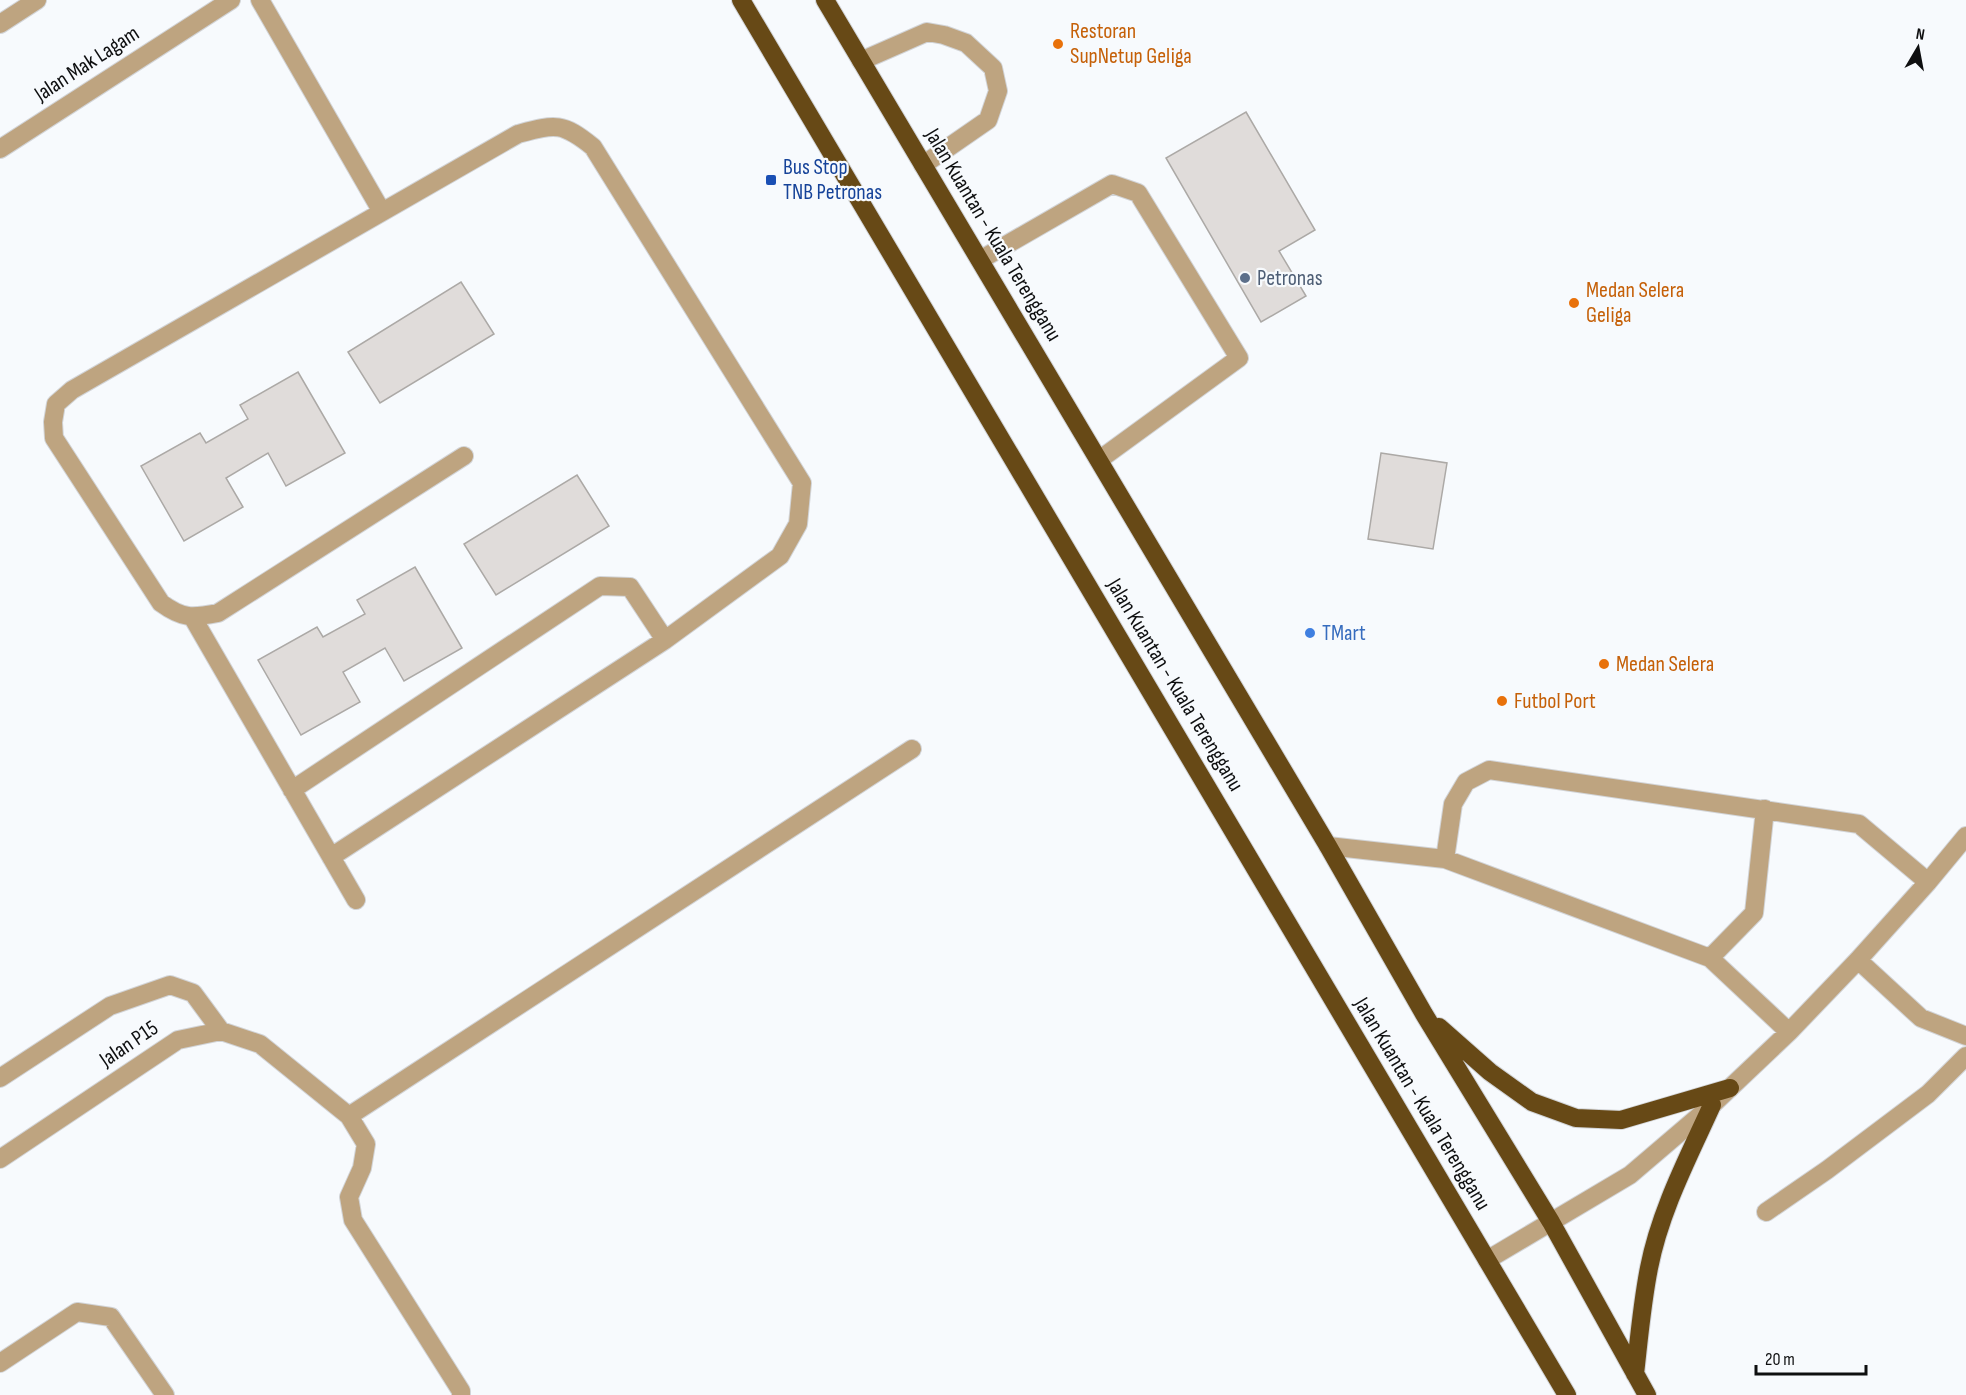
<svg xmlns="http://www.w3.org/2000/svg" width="1966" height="1395" viewBox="0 0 1966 1395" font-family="'Sofia Sans Condensed',sans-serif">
	<rect width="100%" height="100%" fill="#f7fafd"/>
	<path fill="#e0dcda" stroke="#aca9a6" stroke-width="1.5" d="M1246,112L1315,230L1279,251L1306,296L1261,322L1166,158Z
		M461,282L494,334L380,403L348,352Z
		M298,372L345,453L286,486L268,453L226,478L243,507L184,541L141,466L200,433L206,443L248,419L240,405Z
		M1381,453L1447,463L1433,549L1368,539Z
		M577,475L609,526L496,595L464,544Z
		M415,567L462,648L404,681L385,648L343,672L360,702L301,735L258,660L317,627L323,637L365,614L357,600Z"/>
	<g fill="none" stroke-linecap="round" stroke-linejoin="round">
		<g stroke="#d2d4d7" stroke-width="20">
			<path id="minor" d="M260,0L382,212
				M0,24L37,0
				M861,61L927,32L944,35L966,43L993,68L998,91L988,120L923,165
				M0,149L231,0
				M980,260L1112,184L1138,193L1239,358L1099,460
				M193,618L356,900
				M292,790L600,586L630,587L665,640
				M1328,846L1445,859L1710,958L1789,1032
				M331,857L665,640L780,556L798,524L802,483L593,147C562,122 556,124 518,134L72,390L56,404L53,422L54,438L161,603C183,619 192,618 218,613L464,456
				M1445,859L1453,804L1466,782L1489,770L1859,824L1928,882
				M1710,958L1754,913L1765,809
				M1858,960L1921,1018L1966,1036
				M0,1078L110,1006L170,985L193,993L221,1031
				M349,1116L912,749
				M0,1159L178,1040L221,1031L260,1044L349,1116L366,1144L362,1168L349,1197L353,1220L461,1391V1395
				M1766,1212L1827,1170L1928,1094L1966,1056
				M1487,1260L1630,1175L1712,1105L1789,1032L1858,960L1928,882L1966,836
				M0,1363L77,1312L111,1317L165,1395"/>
		</g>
		<g stroke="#d2d4d7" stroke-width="20">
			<path id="highway" d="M741,0L1567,1395
				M825,0L1328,846L1424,1014L1551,1222L1647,1395
				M1439,1027L1490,1072L1532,1102L1576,1118L1621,1120L1730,1088
				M1635,1374C1639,1339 1642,1303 1649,1268C1660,1211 1688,1158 1712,1105"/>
		</g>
		<use href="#minor" stroke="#bea480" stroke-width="18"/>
		<use href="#highway" stroke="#674916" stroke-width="18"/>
	</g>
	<g fill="#e8710a" stroke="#f7fafd" stroke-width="2">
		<circle cx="1058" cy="44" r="6"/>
		<circle cx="1574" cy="303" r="6"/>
		<circle cx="1604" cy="664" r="6"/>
		<circle cx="1502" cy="701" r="6"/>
	</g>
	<rect fill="#1a4fb4" stroke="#f7fafd" stroke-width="2" x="765" y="174" width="12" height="12" rx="3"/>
	<circle fill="#5c6f8a" stroke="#f7fafd" stroke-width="2" cx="1245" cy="278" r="6"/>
	<circle fill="#3f7fe0" stroke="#f7fafd" stroke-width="2" cx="1310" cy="633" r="6"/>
	<g text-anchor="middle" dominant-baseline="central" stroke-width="4.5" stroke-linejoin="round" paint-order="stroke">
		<g font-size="22" fill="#c56008" stroke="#f7fafd" text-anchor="start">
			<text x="1070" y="31">Restoran<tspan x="1070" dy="25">SupNetup Geliga</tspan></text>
			<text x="1586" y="290">Medan Selera<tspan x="1586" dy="25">Geliga</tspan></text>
			<text x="1616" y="664">Medan Selera</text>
			<text x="1514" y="701">Futbol Port</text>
		</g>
		<g font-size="22" fill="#0e0f10" stroke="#f7fafd">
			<text transform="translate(87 64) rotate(-33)">Jalan Mak Lagam</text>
			<text transform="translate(993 235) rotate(59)">Jalan Kuantan - Kuala Terengganu</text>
			<text transform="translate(1175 685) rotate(59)">Jalan Kuantan - Kuala Terengganu</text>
			<text transform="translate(129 1044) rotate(-34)">Jalan P15</text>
			<text transform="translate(1422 1104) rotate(59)">Jalan Kuantan - Kuala Terengganu</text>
		</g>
		<g font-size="22" fill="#164399" stroke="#f7fafd" text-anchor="start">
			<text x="783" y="167">Bus Stop<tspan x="783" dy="25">TNB Petronas</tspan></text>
		</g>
		<g font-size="22" fill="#4e5e75" stroke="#f7fafd" text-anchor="start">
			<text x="1257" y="278">Petronas</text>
		</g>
		<g font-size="22" fill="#366cbe" stroke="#f7fafd" text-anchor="start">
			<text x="1322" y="633">TMart</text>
		</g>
	</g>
	<g transform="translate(1918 48) rotate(10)" stroke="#f7fafd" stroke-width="4.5" paint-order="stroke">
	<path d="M0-4.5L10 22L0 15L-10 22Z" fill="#0e0f10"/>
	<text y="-9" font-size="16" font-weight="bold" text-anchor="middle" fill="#0e0f10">N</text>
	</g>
	<path d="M1756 1365v9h110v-9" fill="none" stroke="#0e0f10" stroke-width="3"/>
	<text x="1765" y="1365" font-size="18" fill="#0e0f10" stroke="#f7fafd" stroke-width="4.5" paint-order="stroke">20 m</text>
</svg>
